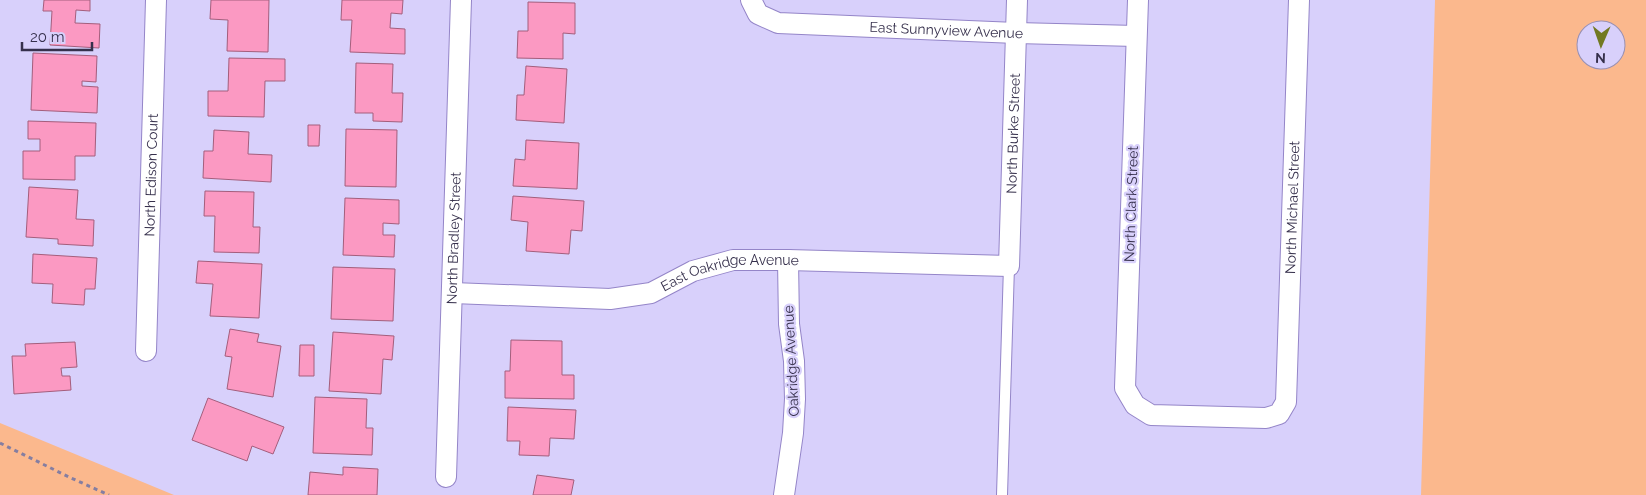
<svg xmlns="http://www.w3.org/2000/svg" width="1646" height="495" viewBox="0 0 1646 495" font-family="Raleway,sans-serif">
	<rect width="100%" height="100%" fill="#d8d0fb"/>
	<path fill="#fbb88d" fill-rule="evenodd" d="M1435,0H1646V495H1421ZM1586,30H1616V60H1586Z
		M0,423L174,495H0Z"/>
	<path fill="#fb99c2" stroke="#a45e7c" d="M44,0H90V11L76,10L75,23L100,24L99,48L50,45L52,11H43Z
		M211,0H269L268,52L227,51L228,20L210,19Z
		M342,0H403L402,14L391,13L390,28L405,29V54L350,52L352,20H341Z
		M528,2L575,3V34L563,33V59L517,58L518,31H528Z
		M33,53L97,56L96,82L82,81V86L98,87L97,113L31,110Z
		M229,58L285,59V81H265L264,117L208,116V91H228Z
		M356,63L393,64L392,93H403L402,122L373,121V113H355Z
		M526,66L567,69L564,123L516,120L517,95H524Z
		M28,121L96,123L95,156H75V180L23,179V151H40V139H28Z
		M308,125H320L319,146H308Z
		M346,129L397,130L396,187L345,186Z
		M214,130L249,132L248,154L272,155L271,182L203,178L204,151H213Z
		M526,140L579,143L577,189L513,186L515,159L525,160Z
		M29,187L78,190L76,219L94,220L93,246L58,244V239L26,237Z
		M205,191L254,192L253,227H260L259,253L214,252L215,216H204Z
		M513,196L584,201L582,231L571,230L569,254L526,251L528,222L511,220Z
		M345,198L399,200V224L383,223V235H395L394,257L343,255Z
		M33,254L97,258L95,289H85L84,305L52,303L53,284L32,283Z
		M198,261L262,264L259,318L210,316L213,284L196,283Z
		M333,267L395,269L393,321L331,319Z
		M230,329L259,334L257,342L281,346L273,397L227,389L232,357L225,356Z
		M333,332L394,336L392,360L383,359L381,394L329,391Z
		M511,340L562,341V375H574V399L505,398V371H510Z
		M75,342L77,367L61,368L62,376H70L71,390L14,394L12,356H26L25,344Z
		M300,345H314V376H299Z
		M315,397L367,399L366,428H373L372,455L313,453Z
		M208,398L284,427L273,454L252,446L247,461L192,440Z
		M508,407L576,410L574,439L550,438L549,456L519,455L520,441H507Z
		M343,467L378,469L377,495H308L310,472L343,475Z
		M537,475L574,480L571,495H533Z"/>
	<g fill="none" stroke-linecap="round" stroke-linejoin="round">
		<g stroke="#9485c8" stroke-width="12">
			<path id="service" d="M1002,495L1009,266"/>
		</g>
		<g stroke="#9485c8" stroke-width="22">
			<g id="minor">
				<path id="s1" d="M751,0L758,14L778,23L1016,33L1136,36"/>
				<path id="s2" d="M1138,0L1125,388L1135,405L1151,415L1266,418L1279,414L1286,402L1299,0"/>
				<path id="s3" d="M453,293L610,299L651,293L693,271L733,260H788L1009,266L1017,0"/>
				<path id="s4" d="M146,351L156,0"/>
				<path id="s5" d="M446,477L461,0"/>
				<path d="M784,495L793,433L795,399L794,361L789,324L788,260"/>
			</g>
		</g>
		<path stroke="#857ea1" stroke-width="3" stroke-dasharray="4 4" stroke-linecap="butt" d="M0,443L71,478L109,495"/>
		<use href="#service" stroke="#fff" stroke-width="10"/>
		<use href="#minor" stroke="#fff" stroke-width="20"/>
	</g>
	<g text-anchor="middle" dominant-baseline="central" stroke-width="4.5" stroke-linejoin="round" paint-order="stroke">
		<g font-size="14" fill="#36304c" stroke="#d8d0fb">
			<text stroke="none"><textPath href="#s1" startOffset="206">East Sunnyview Avenue</textPath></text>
			<text stroke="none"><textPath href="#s3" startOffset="696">North Burke Street</textPath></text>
			<text stroke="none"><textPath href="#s4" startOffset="176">North Edison Court</textPath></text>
			<text transform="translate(1131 204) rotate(-88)">North Clark Street</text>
			<text stroke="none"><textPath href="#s2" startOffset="764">North Michael Street</textPath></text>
			<text stroke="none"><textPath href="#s5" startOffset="239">North Bradley Street</textPath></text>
			<text stroke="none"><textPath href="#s3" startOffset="282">East Oakridge Avenue</textPath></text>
			<text transform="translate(791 361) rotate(-93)">Oakridge Avenue</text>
		</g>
	</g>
	<g transform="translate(1601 45) rotate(182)"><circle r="24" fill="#d8d0fb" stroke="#9790b5"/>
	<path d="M0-4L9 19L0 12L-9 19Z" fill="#727922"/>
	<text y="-8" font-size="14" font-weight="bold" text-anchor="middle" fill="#36304c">N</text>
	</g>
	<path d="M22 42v8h70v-8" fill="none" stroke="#36304c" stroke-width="2.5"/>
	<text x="30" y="42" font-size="15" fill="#36304c" stroke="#d8d0fb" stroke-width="4" paint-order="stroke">20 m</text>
</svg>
